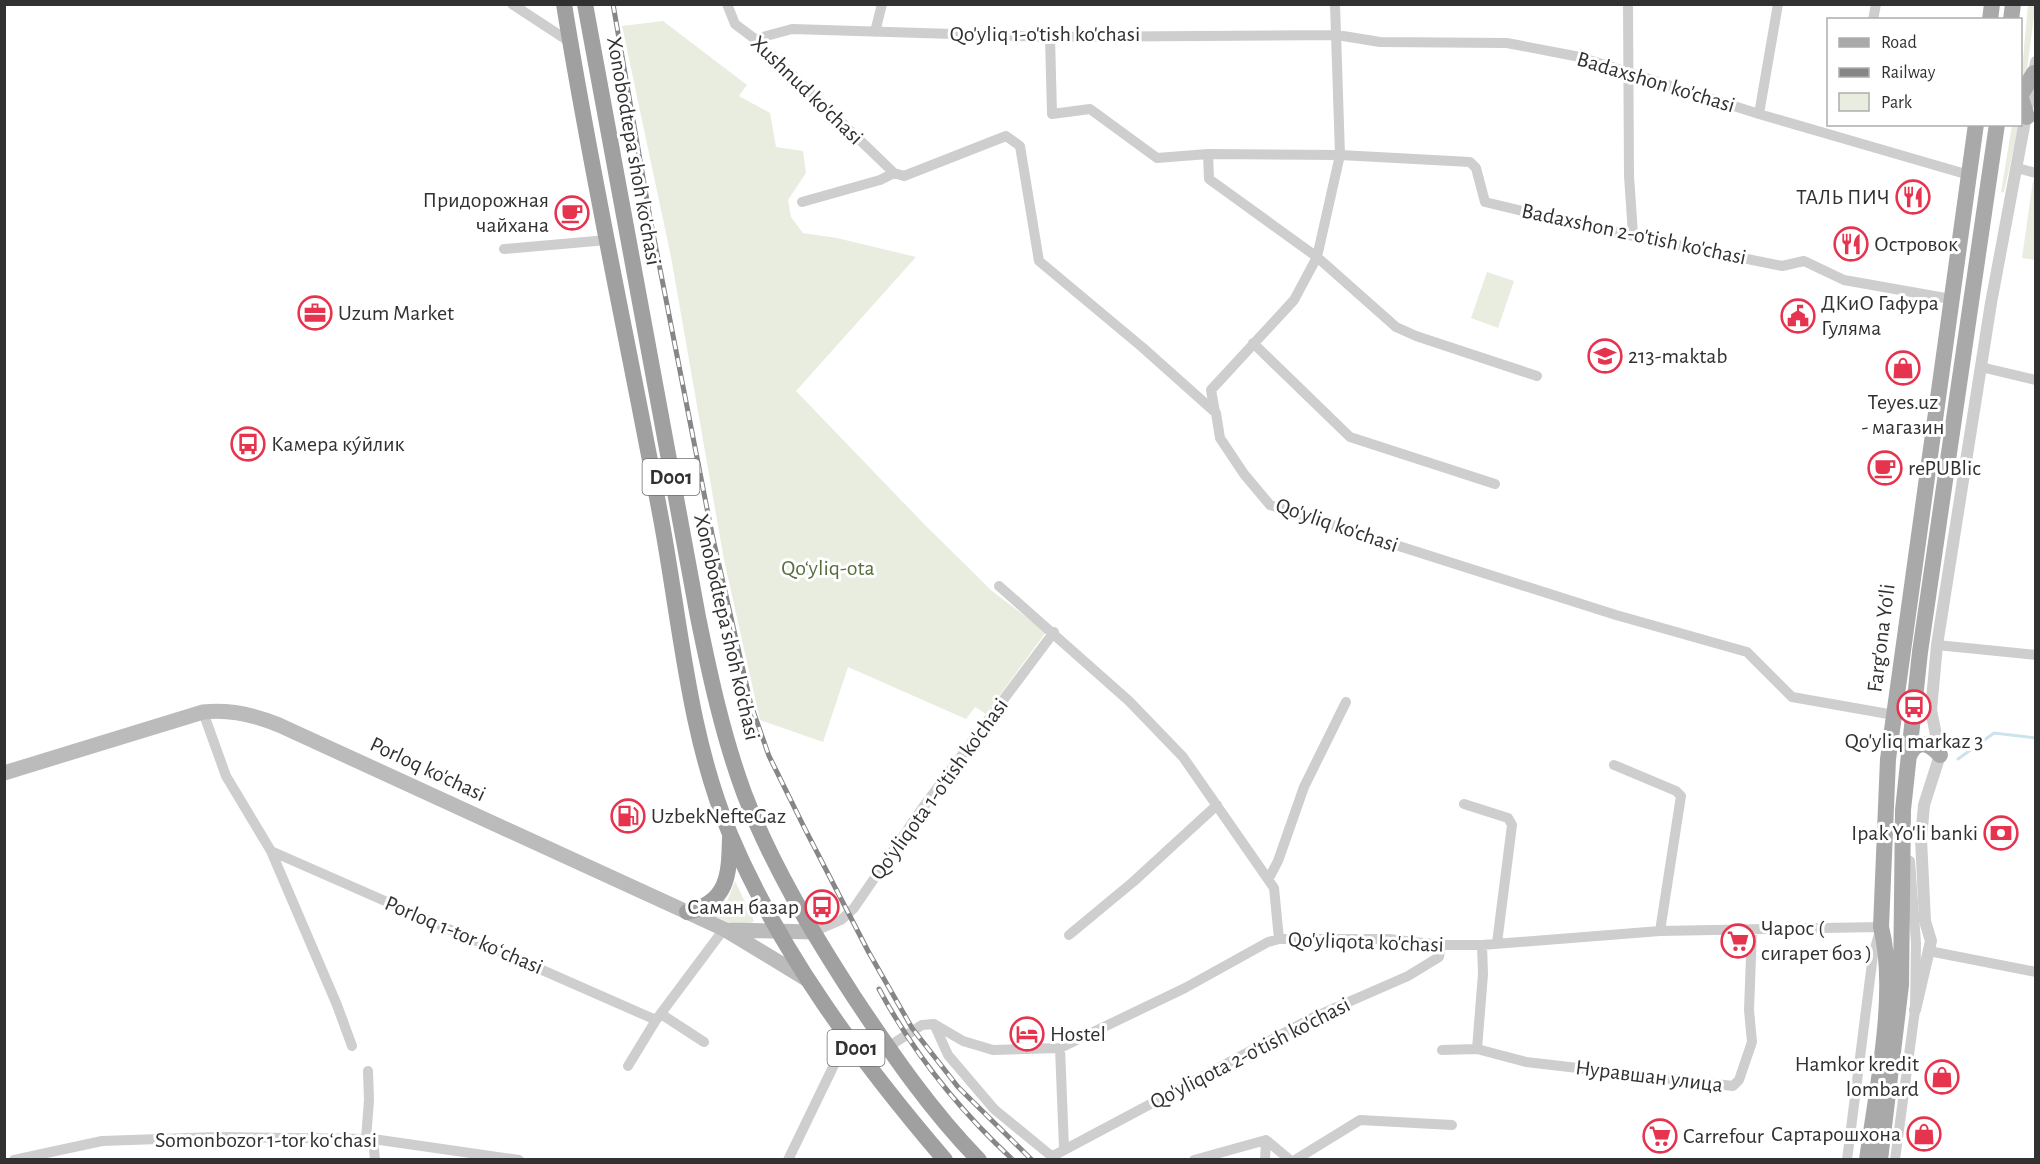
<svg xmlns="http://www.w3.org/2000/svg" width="2040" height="1164" viewBox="0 0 2040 1164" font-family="'Alegreya Sans',sans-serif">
	<rect width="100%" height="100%" fill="#fff"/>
	<path fill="#e8eddf" d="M2028,5H2035V8L2026,78L2021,81Z
		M663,21L747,85L739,96L770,113L776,147L803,151L806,173L788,200L791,217L803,233L837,238L916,257L796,391L925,525L992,591L1046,632L986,714L975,707L966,719L848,667L823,742L760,720L724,560L671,257L622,26Z
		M2012,125H2019L2004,192H2001Z
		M2033,181L2036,182L2035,260L2022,258Z
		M1487,272L1514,281L1498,328L1471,318Z
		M735,881L754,921L742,928L710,914L726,904Z"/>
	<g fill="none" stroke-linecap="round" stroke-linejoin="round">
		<path stroke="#cce3ed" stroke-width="3" d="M1958,759L1994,733L2036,738"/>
		<path stroke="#cecece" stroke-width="10" d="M512,4L570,42
			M727,4L735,24L755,39L894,173
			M1628,4L1629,176L1633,234
			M1873,20L1876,4
			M875,32L882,4
			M1050,37L1052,114L1090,109L1157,158L1208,154L1340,155L1470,162L1476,168L1485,202L1594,228L1782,266L1804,261L1844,280L1951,299
			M755,39L792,29L1050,37L1337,35L1380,42L1507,43L1580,57L1759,114L1969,175
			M1759,114L1778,4
			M1208,154L1209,179L1317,257L1396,327L1416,336L1537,376
			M2017,168L2036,173
			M802,202L880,180L894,173L904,176L1006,136L1020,146L1039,261L1142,347L1216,413L1220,438L1244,474L1270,505L1616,615L1747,652L1792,697L1894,715
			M504,249L607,240
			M1253,343L1350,437L1495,484
			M1981,367L2036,380
			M1215,412L1211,390L1294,300L1317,257L1340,155L1335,4
			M999,586L1129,701L1183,757L1274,888L1279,939
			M1937,645L2036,655
			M203,712L226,776L271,851L337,1005L352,1046
			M1614,765L1676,791L1681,796L1660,931
			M1464,804L1508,818L1512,825L1497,943
			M271,851L656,1020
			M1269,878L1278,861L1304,787L1346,702
			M813,932L841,920L854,908L921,810L1054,632
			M1069,935L1133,882L1217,805
			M1929,951L2036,972
			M661,1014L704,1042
			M934,1024L948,1055L994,1109L1055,1159
			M888,1047L922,1025L934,1024L963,1041L993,1050L1060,1048L1185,988L1268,942L1279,939H1389L1441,945H1482L1660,931L1881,927L1873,955L1847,1160
			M1060,1048L1064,1148
			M1477,1049L1483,974L1482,945
			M1442,1050L1477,1049L1526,1062L1733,1086L1739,1080L1752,1042L1749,1010L1752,930
			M628,1066L656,1020L724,929
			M366,1139L369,1100L368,1071
			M373,1139L375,1160
			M1051,1157L1314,1017L1408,976L1439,957L1441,945
			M14,1160L102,1141L216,1137L373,1139L519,1160
			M788,1160L848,1036
			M1194,1160L1266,1140L1290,1160
			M1265,1160L1266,1140
			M1295,1160L1360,1120L1452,1125
			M1895,1160L1915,1010L1916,943L1910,861"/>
		<path stroke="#cecece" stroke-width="12" d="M1915,1010L1931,941L1925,921L1921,839L1924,805L1940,755L1931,710L1937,645L1991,303L2036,62"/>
		<path stroke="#bbb" stroke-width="15" d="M4,773L203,712C230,709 255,715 279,725L724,929L808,980
			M727,930L813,932"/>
		<path stroke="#a9a9a9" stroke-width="16" d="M1990,20L1992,4
			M2011,20L2013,4
			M2020,95L2027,117
			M2020,96L2034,73
			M1909,756C1917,739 1928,742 1940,755
			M1867,1160C1876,1091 1898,993 1881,927L1888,759L1976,124
			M1880,1160L1901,985L1903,810L1920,652L1997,124"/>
		<path stroke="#a0a0a0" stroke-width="16" d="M564,4C592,179 630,351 662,524C681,628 689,736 730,834C780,953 861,1062 945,1160
			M585,4L698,617C710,676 723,736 744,793C772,866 812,932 854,997C892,1054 931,1111 979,1160
			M687,912C729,902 729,874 730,838"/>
		<g stroke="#868686" stroke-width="5">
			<path id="rail" d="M613,4L650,218L712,534L751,705L769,756L805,829L868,951L912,1028L958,1087L1032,1160
				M879,989C914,1054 958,1109 1013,1160"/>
		</g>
		<use href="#rail" stroke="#fff" stroke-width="3" stroke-dasharray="9" stroke-linecap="butt"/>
	</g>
	<defs>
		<g id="restaurant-ring" transform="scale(1.725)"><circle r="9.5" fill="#fff" stroke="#e6344f" stroke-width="1.5"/><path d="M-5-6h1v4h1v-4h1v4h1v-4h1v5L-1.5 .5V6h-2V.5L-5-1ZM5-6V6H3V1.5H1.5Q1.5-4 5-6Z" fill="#e6344f"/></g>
		<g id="cafe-ring" transform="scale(1.725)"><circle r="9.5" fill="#fff" stroke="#e6344f" stroke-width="1.5"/><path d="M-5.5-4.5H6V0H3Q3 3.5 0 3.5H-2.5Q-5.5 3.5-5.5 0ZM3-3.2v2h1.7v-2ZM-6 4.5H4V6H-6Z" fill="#e6344f"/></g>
		<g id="office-ring" transform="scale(1.725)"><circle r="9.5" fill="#fff" stroke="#e6344f" stroke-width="1.5"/><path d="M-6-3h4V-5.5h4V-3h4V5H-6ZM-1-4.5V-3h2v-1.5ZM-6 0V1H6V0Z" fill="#e6344f"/></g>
		<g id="civic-ring" transform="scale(1.725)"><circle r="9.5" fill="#fff" stroke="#e6344f" stroke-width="1.5"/><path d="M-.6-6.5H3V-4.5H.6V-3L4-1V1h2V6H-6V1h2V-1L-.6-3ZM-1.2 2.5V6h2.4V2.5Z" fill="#e6344f"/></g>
		<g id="school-ring" transform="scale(1.725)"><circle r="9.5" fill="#fff" stroke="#e6344f" stroke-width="1.5"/><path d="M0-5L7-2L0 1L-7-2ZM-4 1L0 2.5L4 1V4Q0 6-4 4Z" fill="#e6344f"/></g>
		<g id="shop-ring" transform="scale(1.725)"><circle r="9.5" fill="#fff" stroke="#e6344f" stroke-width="1.5"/><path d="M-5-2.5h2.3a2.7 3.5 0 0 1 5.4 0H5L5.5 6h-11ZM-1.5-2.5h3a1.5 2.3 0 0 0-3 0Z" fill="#e6344f"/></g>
		<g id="bus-ring" transform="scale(1.725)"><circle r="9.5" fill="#fff" stroke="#e6344f" stroke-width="1.5"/><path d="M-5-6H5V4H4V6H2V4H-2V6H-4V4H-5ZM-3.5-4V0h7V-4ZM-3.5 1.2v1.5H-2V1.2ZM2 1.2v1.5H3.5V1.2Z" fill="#e6344f"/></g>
		<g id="fuel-ring" transform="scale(1.725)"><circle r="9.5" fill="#fff" stroke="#e6344f" stroke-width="1.5"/><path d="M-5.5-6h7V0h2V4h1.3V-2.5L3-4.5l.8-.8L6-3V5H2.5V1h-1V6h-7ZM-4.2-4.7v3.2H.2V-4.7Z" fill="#e6344f"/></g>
		<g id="bank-ring" transform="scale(1.725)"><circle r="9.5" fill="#fff" stroke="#e6344f" stroke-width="1.5"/><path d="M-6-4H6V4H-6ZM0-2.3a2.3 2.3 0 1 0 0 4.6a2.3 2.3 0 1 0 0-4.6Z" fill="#e6344f"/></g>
		<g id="supermarket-ring" transform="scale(1.725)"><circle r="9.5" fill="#fff" stroke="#e6344f" stroke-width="1.5"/><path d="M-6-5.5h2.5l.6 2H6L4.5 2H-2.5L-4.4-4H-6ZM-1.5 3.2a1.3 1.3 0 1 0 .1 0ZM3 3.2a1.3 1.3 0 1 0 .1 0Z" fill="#e6344f"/></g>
		<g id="hotel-ring" transform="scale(1.725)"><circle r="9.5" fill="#fff" stroke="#e6344f" stroke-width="1.5"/><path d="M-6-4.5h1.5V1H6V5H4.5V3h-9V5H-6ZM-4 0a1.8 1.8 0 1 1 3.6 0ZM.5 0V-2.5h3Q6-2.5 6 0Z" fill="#e6344f"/></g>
	</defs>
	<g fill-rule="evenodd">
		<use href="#restaurant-ring" x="1913" y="197"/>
		<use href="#cafe-ring" x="572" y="213"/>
		<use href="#restaurant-ring" x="1851" y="244"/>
		<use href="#office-ring" x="315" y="313"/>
		<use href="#civic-ring" x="1798" y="316"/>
		<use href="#school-ring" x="1605" y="356"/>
		<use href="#shop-ring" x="1903" y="368"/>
		<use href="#bus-ring" x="248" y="444"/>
		<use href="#cafe-ring" x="1885" y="468"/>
		<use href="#bus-ring" x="1914" y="707"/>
		<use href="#fuel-ring" x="628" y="816"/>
		<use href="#bank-ring" x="2001" y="833"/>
		<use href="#bus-ring" x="822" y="907"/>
		<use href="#supermarket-ring" x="1738" y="941"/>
		<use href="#hotel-ring" x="1027" y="1034"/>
		<use href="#shop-ring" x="1942" y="1077"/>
		<use href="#shop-ring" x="1924" y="1134"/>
		<use href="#supermarket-ring" x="1660" y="1136"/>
	</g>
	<g text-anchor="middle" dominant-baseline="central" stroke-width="6" stroke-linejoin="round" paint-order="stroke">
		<g fill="#fff" stroke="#6f6f6f" stroke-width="1.5">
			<rect x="642.5" y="459" width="57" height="36" rx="4.5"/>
			<rect x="827.5" y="1030" width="57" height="36" rx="4.5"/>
		</g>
		<g font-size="21" font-weight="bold" fill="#313131">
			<text x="671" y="477">D001</text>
			<text x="856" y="1048">D001</text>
		</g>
		<g font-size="22" fill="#313131" stroke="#fff">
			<text x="1045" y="34">Qo'yliq 1-o'tish ko'chasi</text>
			<text transform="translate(1656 82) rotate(17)">Badaxshon ko'chasi</text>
			<text transform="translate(807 90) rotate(44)">Xushnud ko'chasi</text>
			<text transform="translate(634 151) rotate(80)">Xonobodtepa shoh ko'chasi</text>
			<text transform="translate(1634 234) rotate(12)">Badaxshon 2-o'tish ko'chasi</text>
			<text transform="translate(1337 525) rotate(19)">Qo'yliq ko'chasi</text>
			<text transform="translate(727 627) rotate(77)">Xonobodtepa shoh ko'chasi</text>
			<text transform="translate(1881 638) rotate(-83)">Farg'ona Yo'li</text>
			<text transform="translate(428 769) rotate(25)">Porloq ko'chasi</text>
			<text transform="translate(939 789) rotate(-54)">Qo'yliqota 1-o'tish ko'chasi</text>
			<text transform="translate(464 935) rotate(23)">Porloq 1-tor koʻchasi</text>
			<text transform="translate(1366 942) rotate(2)">Qo'yliqota ko'chasi</text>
			<text transform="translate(1250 1053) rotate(-27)">Qo'yliqota 2-o'tish ko'chasi</text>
			<text transform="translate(1649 1076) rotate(7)">Нуравшан улица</text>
			<text x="266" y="1140">Somonbozor 1-tor koʻchasi</text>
		</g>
		<g font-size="22" fill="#313131" stroke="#fff" text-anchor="start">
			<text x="1890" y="197" text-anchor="end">ТАЛЬ ПИЧ</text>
			<text x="549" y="200" text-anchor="end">Придорожная<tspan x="549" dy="25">чайхана</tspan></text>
			<text x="1874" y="244">Островок</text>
			<text x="1821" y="303">ДКиО Гафура<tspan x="1821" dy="25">Гуляма</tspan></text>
			<text x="338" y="313">Uzum Market</text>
			<text x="1628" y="356">213-maktab</text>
			<text x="1903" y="402" text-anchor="middle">Teyes.uz<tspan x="1903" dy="25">- магазин</tspan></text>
			<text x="271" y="444">Камера ку́йлик</text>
			<text x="1908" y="468">rePUBlic</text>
			<text x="1914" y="741" text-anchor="middle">Qo'yliq markaz 3</text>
			<text x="651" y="816">UzbekNefteGaz</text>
			<text x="1978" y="833" text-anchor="end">Ipak Yo'li banki</text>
			<text x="799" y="907" text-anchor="end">Саман базар</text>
			<text x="1761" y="928">Чарос (<tspan x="1761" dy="25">сигарет боз )</tspan></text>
			<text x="1050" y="1034">Hostel</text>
			<text x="1919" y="1064" text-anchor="end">Hamkor kredit<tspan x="1919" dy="25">lombard</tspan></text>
			<text x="1901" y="1134" text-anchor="end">Сартарошхона</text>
			<text x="1683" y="1136">Carrefour</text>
		</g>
		<g font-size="22" fill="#576d3d" stroke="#fff">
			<text x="828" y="568">Qo‘yliq-ota</text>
		</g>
	</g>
	<rect width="2040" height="1164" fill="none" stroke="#313131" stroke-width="12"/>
	<rect x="1827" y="18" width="195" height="108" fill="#ffffff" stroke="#adadad" stroke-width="1.5"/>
	<rect x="1839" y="38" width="30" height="9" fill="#a9a9a9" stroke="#adadad" stroke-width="1.5"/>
	<text x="1881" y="48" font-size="18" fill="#313131">Road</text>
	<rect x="1839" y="68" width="30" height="9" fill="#868686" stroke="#adadad" stroke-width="1.5"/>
	<text x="1881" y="78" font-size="18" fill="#313131">Railway</text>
	<rect x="1839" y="93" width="30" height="18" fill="#e8eddf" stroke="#adadad" stroke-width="1.5"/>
	<text x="1881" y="108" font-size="18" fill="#313131">Park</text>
</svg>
